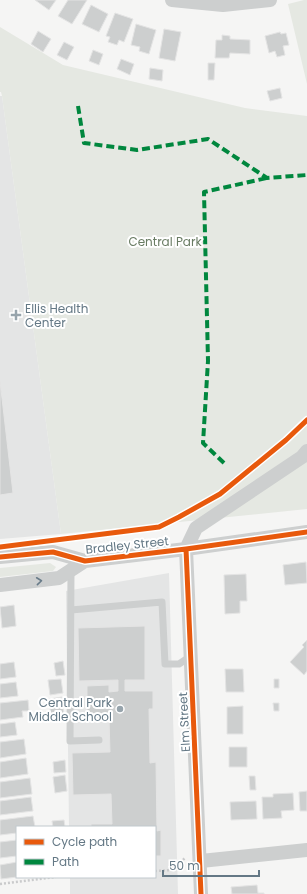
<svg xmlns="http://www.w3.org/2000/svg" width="307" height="894" viewBox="0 0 307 894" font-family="Poppins,sans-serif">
	<rect width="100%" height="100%" fill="#f5f5f4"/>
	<path fill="#e4e5e5" d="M0,96H2L61,534L0,539Z
		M169,573L178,894H70V877H155V827H69L66,591Z"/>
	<path fill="#e5e8e2" d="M304,0H307V84L288,4Z
		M0,27L63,65L245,108L307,116V509L61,534L2,96L1,92H0Z
		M50,563L56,567L53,571L0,577V568Z"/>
	<path fill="#cdcfcf" stroke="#e4e4e4" d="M35,0H56L49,10Z
		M68,0H87L72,24L58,16Z
		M91,5L108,14L99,32L82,24Z
		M115,13L133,19L124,42L119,40L117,45L108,42L110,37L106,36Z
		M136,24L156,30L149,54L139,51L140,47L131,45Z
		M164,29L181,32L175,61L159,58Z
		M38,31L51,39L43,52L31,44Z
		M280,32L281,34L286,33L289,45L283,46L285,55L277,57L275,51L269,53L265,36Z
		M222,35L230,36V39L250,40V54L230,53L229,58H215L216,40H222Z
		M64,42L74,47L67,60L57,55Z
		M93,50L103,54L99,65L89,61Z
		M121,59L134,64L130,75L117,69Z
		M208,63H215L214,80H208Z
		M150,68L163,70L162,81L149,79Z
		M280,88L282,98L270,101L267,91Z
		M0,381L13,493L0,495Z
		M306,562L307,583L285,585L283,565Z
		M246,574L247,601H240V613L225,614L224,575Z
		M14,605L16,626L2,628L0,607Z
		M145,626V680H125V691H153V709H149L150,763L156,762L157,831L161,830V856H155V827H91V824H112L111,794L73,795L72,753L110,752L109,719L87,720V686L109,685V692L118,691V680L79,681L78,628Z
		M307,640V671L304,675L290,662L304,647L302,645Z
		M63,661L65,675L56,676L54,663Z
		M14,662L16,677L0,679V664Z
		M225,669H243L244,692H226Z
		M61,679L63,693L50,695L48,680Z
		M274,679H279V688H274Z
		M16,682L18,696L0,698V684Z
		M62,697L64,716L51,718L49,699Z
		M28,700L29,711H22L23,717L0,720V703Z
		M273,703H279V711H274Z
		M243,706V734H227V707Z
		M15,722L17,735L0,737V724Z
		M24,739L26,754L0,758V742Z
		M229,747H247V767H229Z
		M26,758L28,774L0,778V762Z
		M65,760L66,772L54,773L53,762Z
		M65,775L67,791L55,793L53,777Z
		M249,776H255L256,790H250Z
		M30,778L32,794L0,798V782Z
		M307,791V811H300L299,792Z
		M293,793L294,810L281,811L282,818L263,819L262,797H273V794Z
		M31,797L33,811L0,815V801Z
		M256,801L257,819L231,820L230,802Z
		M33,816L35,827H17V833L0,835V820Z
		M64,820L65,827H53L52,821Z
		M17,840V856L0,858V842Z
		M17,862V877L1,879L0,865Z
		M257,885L258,893H264V894H232L231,887Z"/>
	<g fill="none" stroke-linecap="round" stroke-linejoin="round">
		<path stroke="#cacbcc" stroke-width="2.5" stroke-dasharray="2 2" stroke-linecap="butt" d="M155,871L172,870L185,858
			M0,884L56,877"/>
		<path stroke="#cdcfcf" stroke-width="7" d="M71,570L70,741L99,740
			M71,610L162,602L165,664H179L191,656"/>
		<path stroke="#cdcfcf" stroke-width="14" d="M172,0L223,5L270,0
			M186,549L201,894
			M186,549L196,528L302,457L307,451
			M0,557L53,552L85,561L186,549L307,532
			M0,585L59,578L85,561
			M201,861L307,850"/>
		<path stroke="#00873e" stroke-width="4" stroke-dasharray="8 4" stroke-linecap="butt" d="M78,106L84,143L137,150L208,139L267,178L307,175
			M224,463L203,443L208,361L204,192L267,178"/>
		<g stroke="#fff" stroke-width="8">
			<path id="cycleway" d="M0,547L159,527L179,517L220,494L286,440L307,420
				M186,549L201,894
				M0,557L53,552L85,561L186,549L307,532"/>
		</g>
		<use href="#cycleway" stroke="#e8590c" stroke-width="5"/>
	</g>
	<defs><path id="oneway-chevron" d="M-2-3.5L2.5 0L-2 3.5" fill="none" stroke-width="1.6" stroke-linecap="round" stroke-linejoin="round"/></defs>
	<use stroke="#697c89" href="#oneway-chevron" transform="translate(39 581) rotate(-6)"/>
	<g fill="#97a4ac" stroke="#fff" stroke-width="1.5">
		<path d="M14 309h4v4h4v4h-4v4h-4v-4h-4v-4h4z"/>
		<circle cx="120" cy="709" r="4"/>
	</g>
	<g text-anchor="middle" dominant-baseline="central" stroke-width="4" stroke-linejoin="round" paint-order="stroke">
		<g font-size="12" fill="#697c63" stroke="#fff">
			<text x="165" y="241">Central Park</text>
		</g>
		<g font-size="12" fill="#647885" stroke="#fff" text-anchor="start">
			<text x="25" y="308">Ellis Health<tspan x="25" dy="14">Center</tspan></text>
			<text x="112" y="702" text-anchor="end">Central Park<tspan x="112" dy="14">Middle School</tspan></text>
		</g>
		<g font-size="12" fill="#647885" stroke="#fff">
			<text transform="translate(127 545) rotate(-6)">Bradley Street</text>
			<text transform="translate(184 722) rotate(-93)">Elm Street</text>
		</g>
	</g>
	<rect x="16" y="826" width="140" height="52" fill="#ffffff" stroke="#c1c9ce"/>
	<rect x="24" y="839" width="20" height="6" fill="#e8590c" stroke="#c1c9ce"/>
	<text x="52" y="846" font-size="12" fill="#647885">Cycle path</text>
	<rect x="24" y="859" width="20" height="6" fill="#00873e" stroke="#c1c9ce"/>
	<text x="52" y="866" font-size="12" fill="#647885">Path</text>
	<path d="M163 870v6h96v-6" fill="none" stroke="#647885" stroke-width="2"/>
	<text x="169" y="870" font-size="12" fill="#647885" stroke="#ffffff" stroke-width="3" paint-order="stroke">50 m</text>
</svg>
